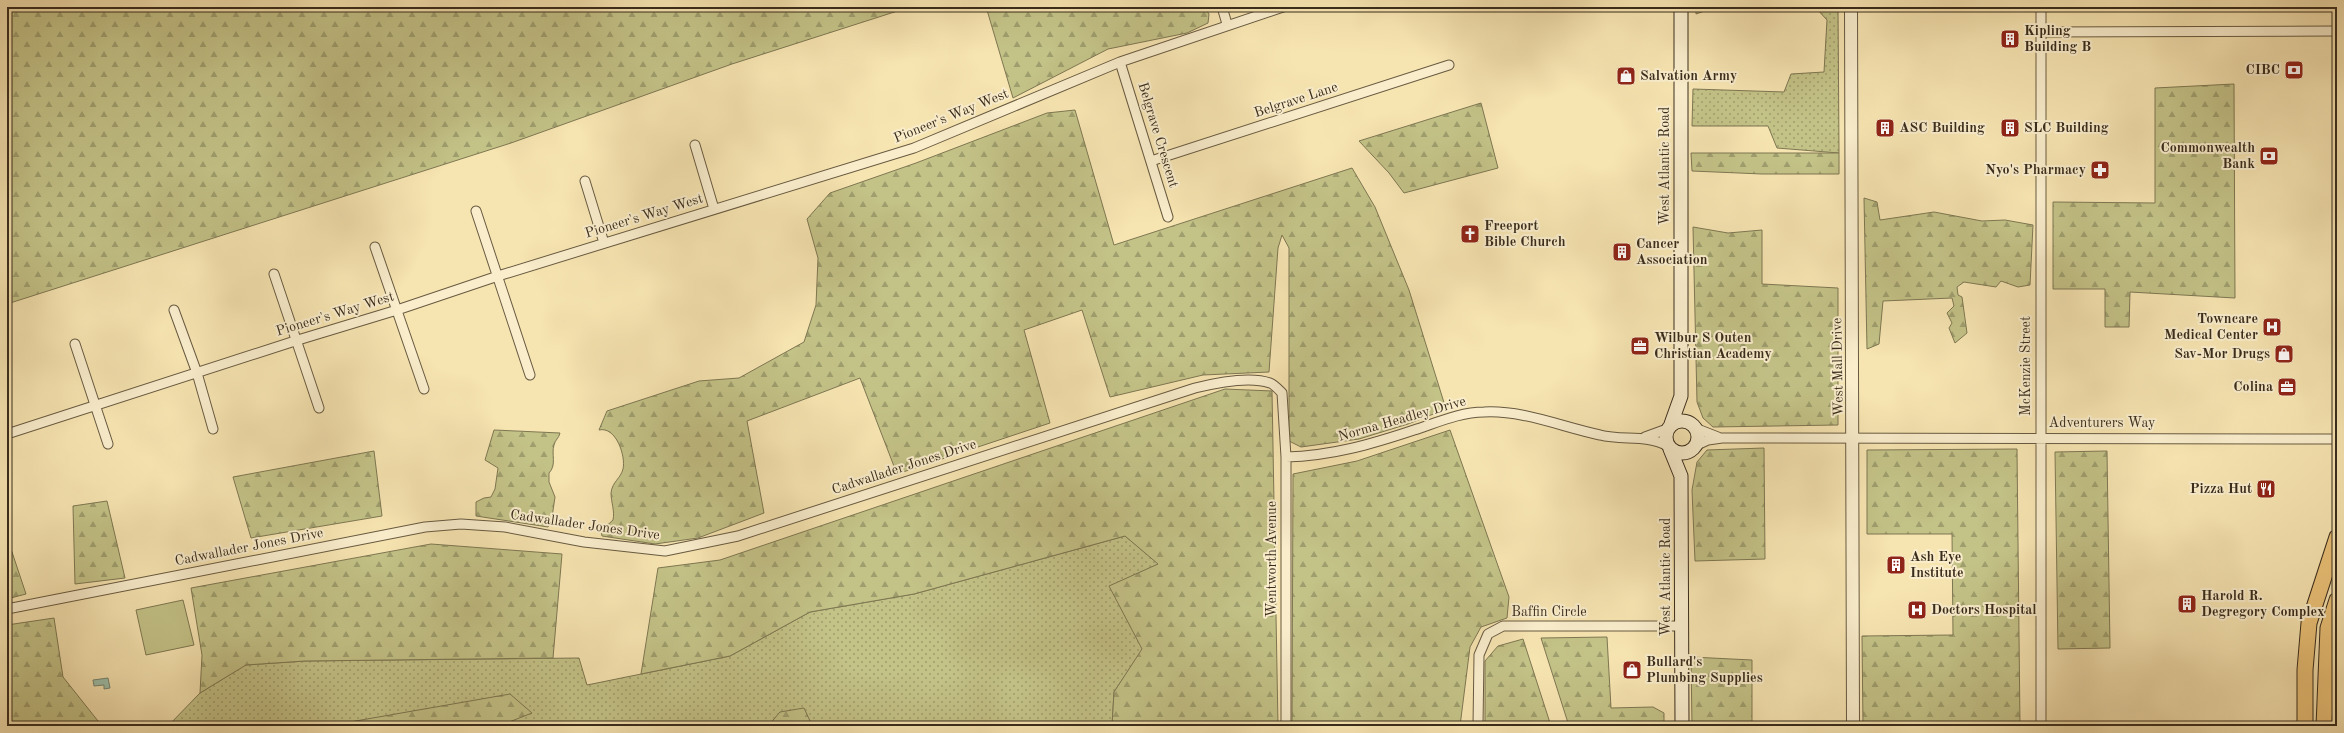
<svg xmlns="http://www.w3.org/2000/svg" width="2344" height="733" viewBox="0 0 2344 733" font-family="'Old Standard TT',serif">
	<defs>
		<pattern id="grass-dots" width="8" height="8" patternUnits="userSpaceOnUse"><rect width="8" height="8" fill="#c3c287"/><path d="M2 2h.1M6 6h.1" fill="none" stroke="#9f9e6e" stroke-width="1.8" stroke-linecap="round"/></pattern>
		<pattern id="forest-firs" width="22" height="20" patternUnits="userSpaceOnUse"><rect width="22" height="20" fill="#c3c287"/><path d="M5 1l3.5 6h-7zM16 11l3.5 6h-7z" fill="#9f9e6e"/></pattern>
	</defs>
	<rect width="100%" height="100%" fill="#f6e4b1"/>
	<filter id="stains"><feTurbulence type="fractalNoise" baseFrequency=".005" numOctaves="4"/><feColorMatrix values="0 0 0 0 .2 0 0 0 0 .09 0 0 0 0 .02 0 0 0 .5 -.17"/></filter>
	<radialGradient id="worn" r=".72"><stop offset=".6" stop-color="#630" stop-opacity="0"/><stop offset="1" stop-color="#630" stop-opacity=".3"/></radialGradient>
	<path fill="url(#grass-dots)" stroke="#7e7752" d="M1696,7H1716L1696,14Z
		M1815,7H1838L1839,153L1777,148L1768,126H1692L1693,89L1784,92L1791,74L1824,72L1827,20Z
		M1125,536L1159,564L1110,586L1143,649L1114,692L1112,726H168L200,693L245,665L305,661L579,658L587,685L730,656L810,612L914,594Z"/>
	<path fill="url(#forest-firs)" stroke="#7e7752" d="M7,7H910L732,64L511,143L7,304Z
		M989,7H1204L1209,14L1208,23L1187,33L1108,49L1013,98L987,10Z
		M2234,84L2235,298L2130,292L2129,327H2105V289H2053V202L2155,203V88Z
		M1481,103L1498,168L1404,193L1389,173L1359,141Z
		M1075,110L1114,245L1352,168L1375,207L1409,290L1446,409L1408,424L1359,439L1301,447L1289,441V248L1282,235L1278,248L1269,372L1203,375L1110,397L1082,310L1024,330L1050,423L897,474L860,378L747,421L764,513L698,538L655,544L602,536L601,531L613,520C615,511 611,502 611,493C612,482 621,478 623,469C626,456 616,426 599,430L607,411L699,381L739,378L804,342L816,305L818,258L807,219L830,193L916,163L1047,113Z
		M1691,153H1839V174H1762L1692,171Z
		M1864,198L1877,202L1880,220L1934,212L1982,221L2005,220L2033,225L2030,285L2018,287L2001,281L1996,287L1964,282L1957,287L1958,295L1962,297L1967,333L1955,343L1949,328L1952,323L1947,313L1954,306L1952,298L1883,301L1879,344L1867,349Z
		M1693,227L1728,233L1762,230V284L1838,288V425L1713,427L1703,418L1697,402Z
		M1225,389L1272,391L1278,726H1112L1114,692L1142,649L1109,586L1158,564L1125,536L914,594L810,612L730,656L641,674L658,568L720,560Z
		M494,430L560,433C559,438 555,440 554,445C551,454 557,465 549,473V482L555,497L551,524L548,527L476,516V502L484,498L491,497L495,489L498,468L485,460Z
		M1450,430L1509,597L1507,618L1481,627L1470,647L1460,726H1292L1293,474L1357,461Z
		M1764,448L1765,559L1695,561L1692,490L1697,462L1707,450Z
		M2017,449L2020,726H1863L1862,636L1953,635L1952,534H1867V450Z
		M374,451L382,516L251,538L233,477Z
		M2107,451L2110,648L2058,649L2055,452Z
		M107,501L125,578L75,584L73,506Z
		M7,537L26,594L7,599Z
		M431,544L562,554L553,658L305,661L246,665L200,693L202,655L191,588Z
		M54,618L63,677L102,726H7V625Z
		M1607,637L1611,708L1653,707L1664,713V726H1569L1541,638Z
		M1523,639L1551,726H1485V661L1498,646Z
		M1691,657L1752,660V726H1692Z
		M510,694L532,713L499,726H327Z
		M804,708L811,723L806,726H768L780,712Z"/>
	<path fill="#c3c287" stroke="#7e7752" d="M183,600L194,645L146,655L136,610Z"/>
	<path fill="#9dbfa9" stroke="#758471" d="M108,678L110,688L104,689V685L94,686L93,680Z"/>
	<g fill="none" stroke-linecap="round" stroke-linejoin="round">
		<g stroke="#685a41" stroke-width="11">
			<path id="minor" d="M1222,7L1227,24
				M2041,7V726
				M2041,32L2337,31
				M1120,62L1168,217
				M695,145L714,209
				M1151,161L1449,65
				M585,181L604,243
				M476,211L530,375
				M375,247L424,389
				M274,274L319,408
				M174,310L197,373L213,429
				M75,344L108,444
				M1695,428L1718,437
				M7,434L298,340L397,310L498,276L914,148L1120,62L1283,7
				M1645,437L1667,429
				M1695,446L1708,440L1722,438L2337,439
				M1286,457C1331,456 1372,444 1414,430C1436,423 1460,412 1484,412C1523,410 1562,427 1600,435C1623,441 1646,434 1668,446
				M7,609L425,527L461,524L505,527L584,542L665,551L738,536L1195,388C1215,383 1250,376 1270,383C1274,384 1279,390 1282,393L1286,457V726
				M1478,726L1479,655L1488,634L1503,626H1682"/>
		</g>
		<g stroke="#685a41" stroke-width="14">
			<path id="tertiary" d="M1851,7L1853,726"/>
		</g>
		<g stroke="#392c1c" stroke-width="15">
			<path id="secondary" d="M1666 437a16 16 0 1 1 32 0a16 16 0 1 1-32 0Z
				M1671,424L1681,396V7
				M1670,449L1681,476L1682,726"/>
		</g>
		<g stroke="#392c1c" stroke-width="17">
			<path id="primary" d="M2305,726V670L2309,623L2337,537
				M2324,726L2328,628L2337,600"/>
		</g>
		<use href="#minor" stroke="#f9edcc" stroke-width="9"/>
		<use href="#tertiary" stroke="#f9edcc" stroke-width="12"/>
		<use href="#secondary" stroke="#f9edcc" stroke-width="13"/>
		<use href="#primary" stroke="#ebc278" stroke-width="15"/>
	</g>
	<defs>
		<g id="building-square" transform="scale(1)"><rect x="-9" y="-9" width="18" height="18" rx="4" fill="#8f2418" stroke="#f9edcc"/><path d="M-4-6H4V6H1V3H-1V6H-4ZM-2.5-4.3h1.7v1.8h-1.7ZM.8-4.3h1.7v1.8H.8ZM-2.5-1h1.7V.8h-1.7ZM.8-1h1.7V.8H.8Z" fill="#fff"/></g>
		<g id="bank-square" transform="scale(1)"><rect x="-9" y="-9" width="18" height="18" rx="4" fill="#8f2418" stroke="#f9edcc"/><path d="M-6-4H6V4H-6ZM0-2.3a2.3 2.3 0 1 0 0 4.6a2.3 2.3 0 1 0 0-4.6Z" fill="#fff"/></g>
		<g id="shop-square" transform="scale(1)"><rect x="-9" y="-9" width="18" height="18" rx="4" fill="#8f2418" stroke="#f9edcc"/><path d="M-5-2.5h2.3a2.7 3.5 0 0 1 5.4 0H5L5.5 6h-11ZM-1.5-2.5h3a1.5 2.3 0 0 0-3 0Z" fill="#fff"/></g>
		<g id="pharmacy-square" transform="scale(1)"><rect x="-9" y="-9" width="18" height="18" rx="4" fill="#8f2418" stroke="#f9edcc"/><path d="M-2-6h4v4h4v4h-4v4h-4v-4h-4v-4h4Z" fill="#fff"/></g>
		<g id="church-square" transform="scale(1)"><rect x="-9" y="-9" width="18" height="18" rx="4" fill="#8f2418" stroke="#f9edcc"/><path d="M-1.2-6h2.4v3.5h3.3v2.4h-3.3V6h-2.4V-.1h-3.3v-2.4h3.3Z" fill="#fff"/></g>
		<g id="hospital-square" transform="scale(1)"><rect x="-9" y="-9" width="18" height="18" rx="4" fill="#8f2418" stroke="#f9edcc"/><path d="M-5-5h3v3.5h4V-5h3V5h-3V1.5h-4V5h-3Z" fill="#fff"/></g>
		<g id="office-square" transform="scale(1)"><rect x="-9" y="-9" width="18" height="18" rx="4" fill="#8f2418" stroke="#f9edcc"/><path d="M-6-3h4V-5.5h4V-3h4V5H-6ZM-1-4.5V-3h2v-1.5ZM-6 0V1H6V0Z" fill="#fff"/></g>
		<g id="restaurant-square" transform="scale(1)"><rect x="-9" y="-9" width="18" height="18" rx="4" fill="#8f2418" stroke="#f9edcc"/><path d="M-5-6h1v4h1v-4h1v4h1v-4h1v5L-1.5 .5V6h-2V.5L-5-1ZM5-6V6H3V1.5H1.5Q1.5-4 5-6Z" fill="#fff"/></g>
	</defs>
	<g fill-rule="evenodd">
		<use href="#building-square" x="2010" y="39"/>
		<use href="#bank-square" x="2294" y="70"/>
		<use href="#shop-square" x="1626" y="76"/>
		<use href="#building-square" x="1885" y="128"/>
		<use href="#building-square" x="2010" y="128"/>
		<use href="#bank-square" x="2269" y="156"/>
		<use href="#pharmacy-square" x="2100" y="170"/>
		<use href="#church-square" x="1470" y="234"/>
		<use href="#building-square" x="1622" y="252"/>
		<use href="#hospital-square" x="2272" y="327"/>
		<use href="#office-square" x="1640" y="346"/>
		<use href="#shop-square" x="2284" y="354"/>
		<use href="#office-square" x="2287" y="387"/>
		<use href="#restaurant-square" x="2266" y="489"/>
		<use href="#building-square" x="1896" y="565"/>
		<use href="#building-square" x="2187" y="604"/>
		<use href="#hospital-square" x="1917" y="610"/>
		<use href="#shop-square" x="1632" y="670"/>
	</g>
	<g text-anchor="middle" dominant-baseline="central" stroke-width="4" stroke-linejoin="round" paint-order="stroke">
		<g font-size="14" font-weight="bold" fill="#392c1c" stroke="#f9edcc" text-anchor="start">
			<text x="2024" y="31">Kipling<tspan x="2024" dy="16">Building B</tspan></text>
			<text x="2280" y="70" text-anchor="end">CIBC</text>
			<text x="1640" y="76">Salvation Army</text>
			<text x="1899" y="128">ASC Building</text>
			<text x="2024" y="128">SLC Building</text>
			<text x="2255" y="148" text-anchor="end">Commonwealth<tspan x="2255" dy="16">Bank</tspan></text>
			<text x="2086" y="170" text-anchor="end">Nyo's Pharmacy</text>
			<text x="1484" y="226">Freeport<tspan x="1484" dy="16">Bible Church</tspan></text>
			<text x="1636" y="244">Cancer<tspan x="1636" dy="16">Association</tspan></text>
			<text x="2258" y="319" text-anchor="end">Towncare<tspan x="2258" dy="16">Medical Center</tspan></text>
			<text x="1654" y="338">Wilbur S Outen<tspan x="1654" dy="16">Christian Academy</tspan></text>
			<text x="2270" y="354" text-anchor="end">Sav-Mor Drugs</text>
			<text x="2273" y="387" text-anchor="end">Colina</text>
			<text x="2252" y="489" text-anchor="end">Pizza Hut</text>
			<text x="1910" y="557">Ash Eye<tspan x="1910" dy="16">Institute</tspan></text>
			<text x="2201" y="596">Harold R.<tspan x="2201" dy="16">Degregory Complex</tspan></text>
			<text x="1931" y="610">Doctors Hospital</text>
			<text x="1646" y="662">Bullard's<tspan x="1646" dy="16">Plumbing Supplies</tspan></text>
		</g>
		<g font-size="14" fill="#392c1c" stroke="#f9edcc">
			<text transform="translate(1296 100) rotate(-18)">Belgrave Lane</text>
			<text transform="translate(951 116) rotate(-22)">Pioneer's Way West</text>
			<text transform="translate(1158 135) rotate(73)">Belgrave Crescent</text>
			<text transform="translate(1665 166) rotate(-90)">West Atlantic Road</text>
			<text transform="translate(644 216) rotate(-17)">Pioneer's Way West</text>
			<text transform="translate(335 314) rotate(-17)">Pioneer's Way West</text>
			<text transform="translate(2026 366) rotate(-90)">McKenzie Street</text>
			<text transform="translate(1838 367) rotate(-91)">West Mall Drive</text>
			<text transform="translate(1402 419) rotate(-16)">Norma Headley Drive</text>
			<text x="2102" y="423">Adventurers Way</text>
			<text transform="translate(904 467) rotate(-18)">Cadwallader Jones Drive</text>
			<text transform="translate(585 525) rotate(8)">Cadwallader Jones Drive</text>
			<text transform="translate(249 547) rotate(-11)">Cadwallader Jones Drive</text>
			<text transform="translate(1272 559) rotate(-90)">Wentworth Avenue</text>
			<text transform="translate(1666 577) rotate(-90)">West Atlantic Road</text>
			<text x="1549" y="612">Baffin Circle</text>
		</g>
	</g>
	<rect width="2344" height="733" fill="none" stroke="#f6e4b1" stroke-width="24"/>
	<rect x="8" y="8" width="2328" height="717" fill="none" stroke="#392c1c" stroke-width="2"/>
	<rect x="12" y="12" width="2320" height="709" fill="none" stroke="#392c1c"/>
	<rect width="100%" height="100%" filter="url(#stains)"/>
	<rect width="100%" height="100%" fill="url(#worn)"/>
</svg>
